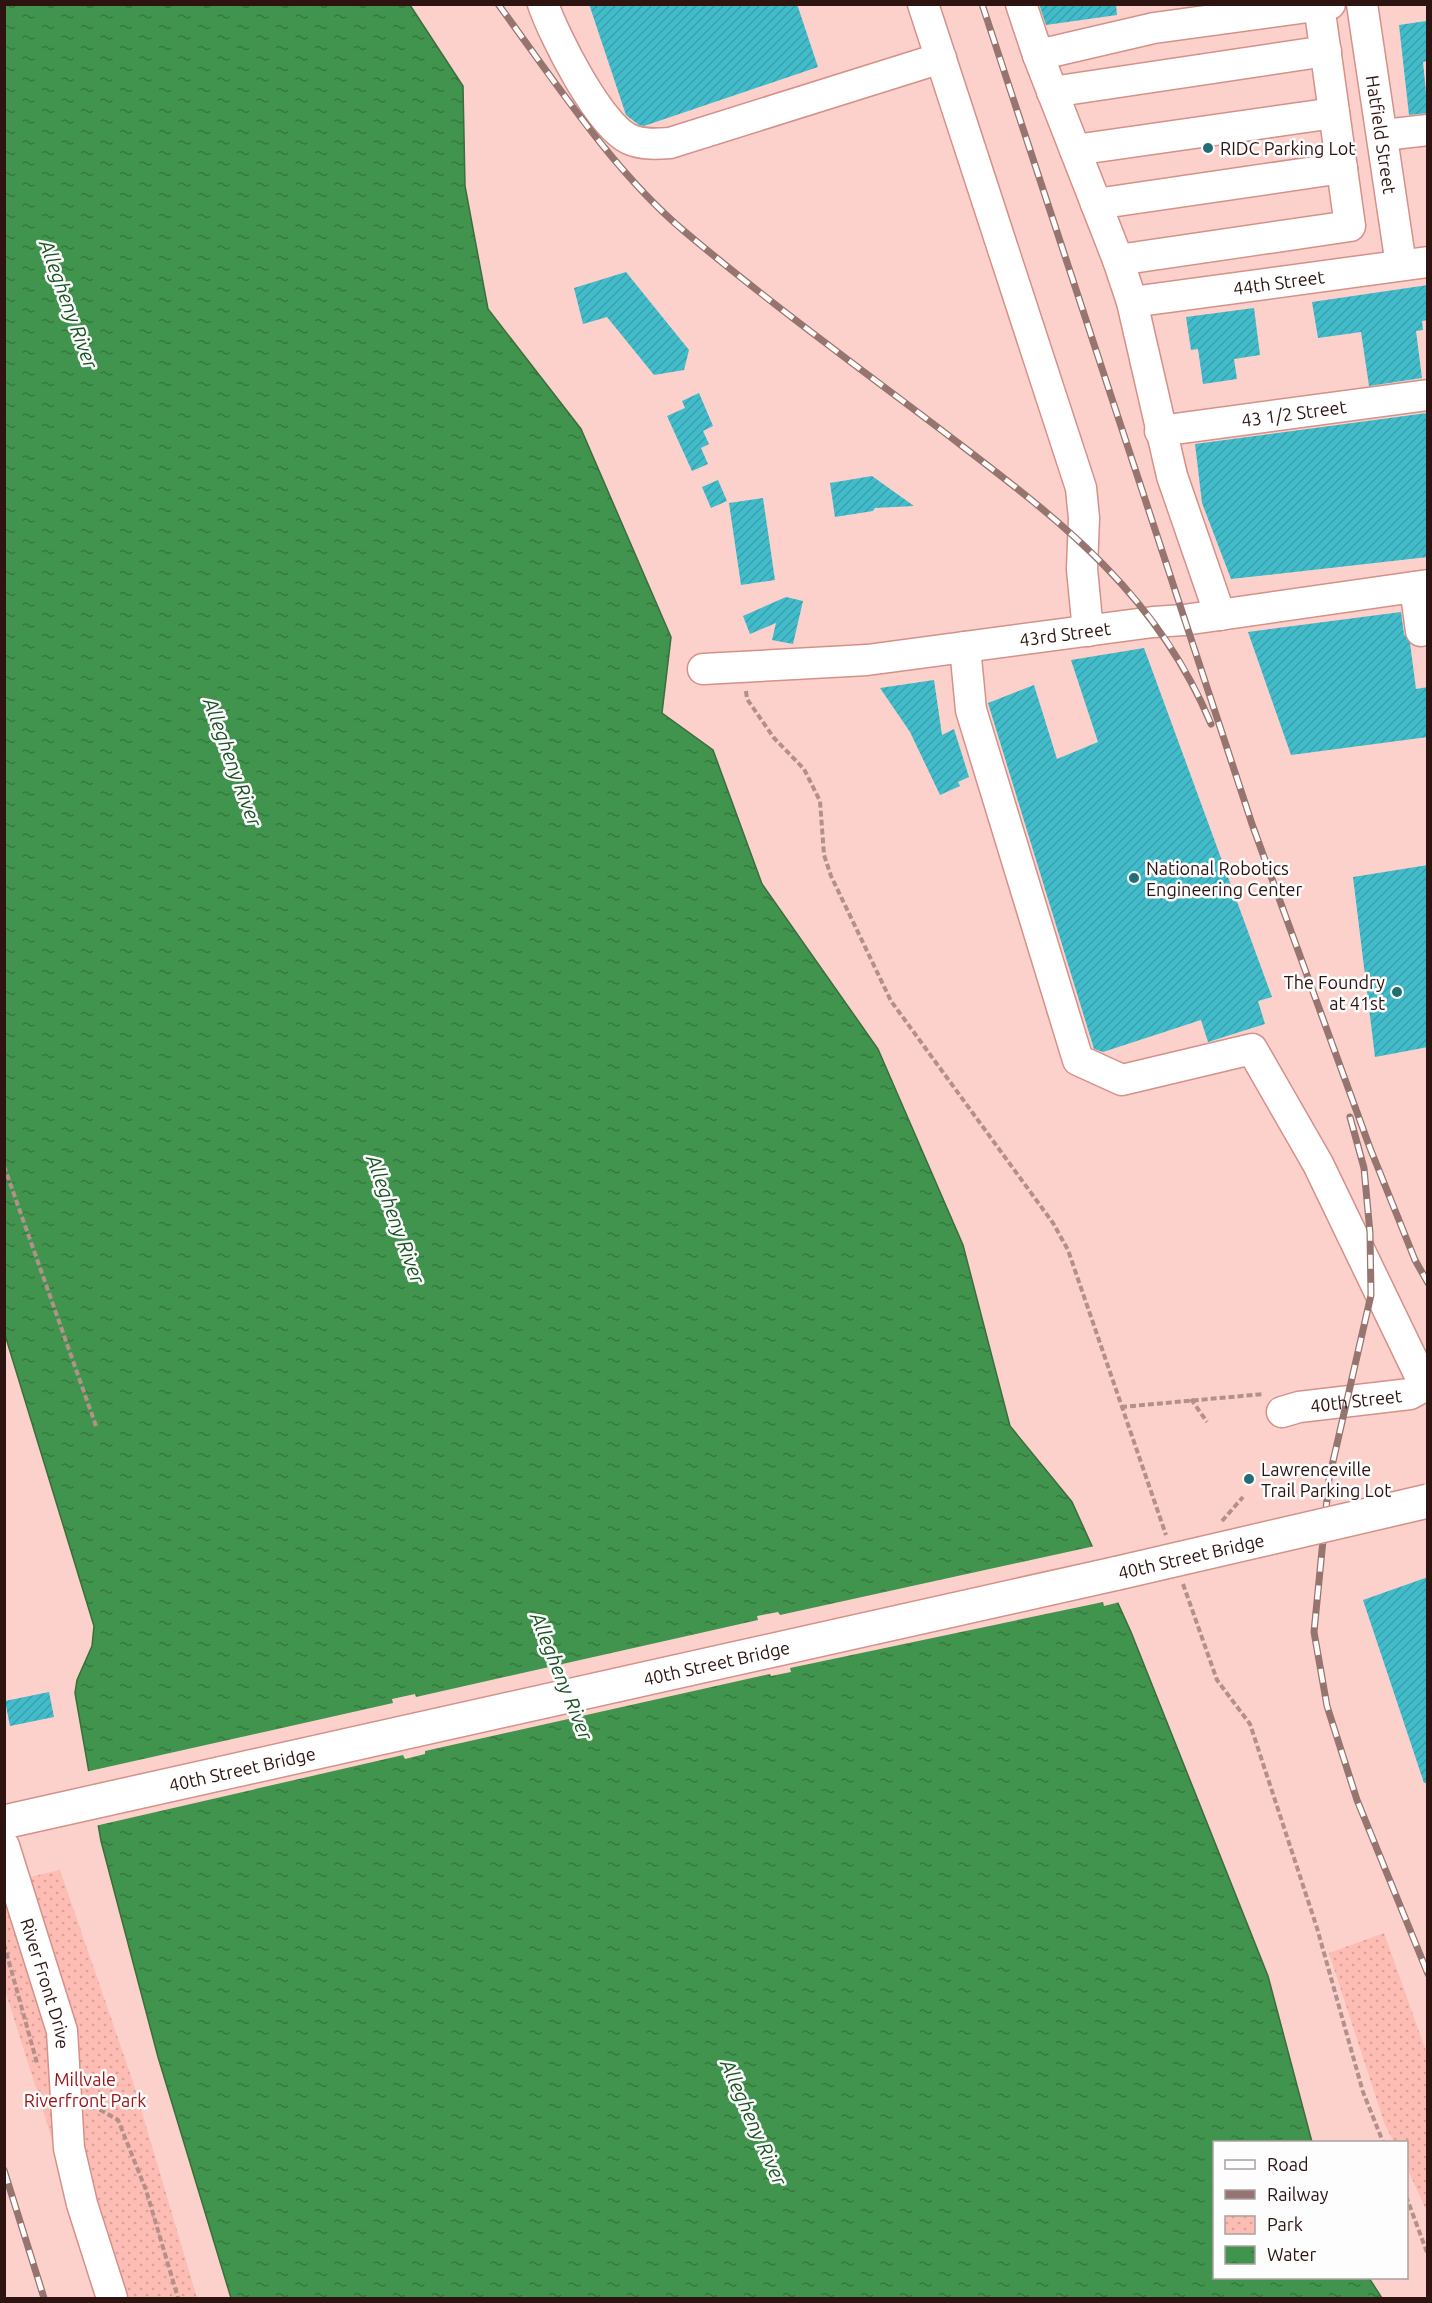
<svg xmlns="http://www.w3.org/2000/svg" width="1432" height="2303" viewBox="0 0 1432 2303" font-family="Ubuntu,sans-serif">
	<defs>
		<pattern id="park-dots" width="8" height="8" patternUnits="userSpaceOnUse" patternTransform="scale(1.5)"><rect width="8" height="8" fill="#fdbcb4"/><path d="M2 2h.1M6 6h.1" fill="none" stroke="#d9a19a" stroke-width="1.8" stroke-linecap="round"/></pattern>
		<pattern id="water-ripples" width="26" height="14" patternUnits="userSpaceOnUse" patternTransform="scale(1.5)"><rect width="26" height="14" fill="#40944d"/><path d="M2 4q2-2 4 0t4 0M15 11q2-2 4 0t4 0" fill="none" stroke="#36783f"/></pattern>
		<pattern id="building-hatch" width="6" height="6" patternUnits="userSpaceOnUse" patternTransform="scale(1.5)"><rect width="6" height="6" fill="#42bbca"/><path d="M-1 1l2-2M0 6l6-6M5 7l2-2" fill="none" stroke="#3aa0ac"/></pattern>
	</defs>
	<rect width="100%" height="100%" fill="#fcd1cb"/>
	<path fill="url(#park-dots)" d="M60,1870L133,2082L197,2298H102L5,1990L4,1883Z
		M1384,1933L1427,2054V2212L1407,2168L1406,2142H1394L1385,2125L1329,1953Z"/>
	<path fill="url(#water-ripples)" stroke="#3a6e3b" stroke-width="1.5" d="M4,5H410L463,86L465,186L488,309L581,429L671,637L662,713L713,750L762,884L878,1049L963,1245L1010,1426L1072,1502L1131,1632L1268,1976L1312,2142H1214V2278H1369L1382,2298H231L158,2057L101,1841L75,1693L77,1680L92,1646L94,1626L5,1335Z"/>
	<path fill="#fcd1cb" d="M1095,1546L1120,1602L1104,1606L1103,1602L790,1668L791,1672L771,1676L770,1674L425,1751V1754L405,1759L403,1755L95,1826L85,1772L393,1703L392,1699L415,1694L416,1697L758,1620L757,1616L778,1612L780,1615Z"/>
	<path fill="url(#building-hatch)" d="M589,4H797L818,67L644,126L639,125L626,115Z
		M1039,4H1116L1117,15L1046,25Z
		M1426,21L1428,61L1423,62L1428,113L1409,115L1399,25Z
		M626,272L689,350L684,370L654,375L607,317L583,324L574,288Z
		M1428,285V320L1422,321L1423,330L1416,331L1422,378L1369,386L1361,332L1318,338L1312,302Z
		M1254,308L1260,355L1234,359L1237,379L1203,384L1198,349L1191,350L1186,317Z
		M699,393L713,426L703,431L709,444L701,448L708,464L692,471L667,416L685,408L682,401Z
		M1427,413L1428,557L1231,579L1202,503L1195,444Z
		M872,476L914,506L875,508L873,511L835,517L830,483Z
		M718,480L727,501L711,508L702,487Z
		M763,498L775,580L741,585L729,503Z
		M786,597L803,601L793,644L772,640L776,623L750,634L743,616Z
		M1401,612L1404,634L1410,643L1416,689L1428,687V737L1291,755L1248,632Z
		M1144,648L1272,997L1258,1001L1265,1024L1208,1042L1201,1020L1103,1052L1094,1049L988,703L1034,685L1057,759L1098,742L1071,660Z
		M934,680L942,735L954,729L969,777L958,782L960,786L940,795L910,732L880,688Z
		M1428,865V1047L1375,1057L1353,877Z
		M1428,1577V1783H1424L1363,1600Z
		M49,1692L54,1717L10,1726L5,1701Z"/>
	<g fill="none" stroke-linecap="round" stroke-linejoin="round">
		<g stroke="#d49189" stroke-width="33">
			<g id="minor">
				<path d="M543,4C554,36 599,125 629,139C642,145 657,144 670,143L941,58"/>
				<path d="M923,4L1081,488L1084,518L1082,569L1088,631"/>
				<path d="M1021,4L1038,55"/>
				<path id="s1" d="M1362,4L1401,265"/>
				<path d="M1052,92L1326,51"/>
				<path d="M1384,135L1428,130"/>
				<path d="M1075,150L1334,113"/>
				<path d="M1096,204L1342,168"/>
				<path d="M1118,260L1350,226L1319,5"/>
				<path id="s2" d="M1132,302L1428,262"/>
				<path id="s3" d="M1160,431L1428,395"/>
				<path d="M1415,587L1421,631"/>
				<path d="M1220,615L1172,476L1132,302L1118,260L1038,55L1154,28L1330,4"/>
				<path d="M965,647L971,710L1078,1060L1122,1080L1252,1049L1318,1164L1424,1384"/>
				<path id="s4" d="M703,669L867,660L1153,622L1184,620L1428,585"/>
				<path id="s5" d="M1282,1412L1299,1407L1410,1394L1428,1384"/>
				<path id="s6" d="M4,1846L62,2031L69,2148L82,2204L112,2298"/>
			</g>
		</g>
		<g stroke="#d49189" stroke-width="36">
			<g id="major">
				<path id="s7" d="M4,1822L1118,1573"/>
			</g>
		</g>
		<path stroke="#b4908b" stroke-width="4" stroke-dasharray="6 3" stroke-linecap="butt" d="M746,691L747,699L774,738L804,769L820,801L824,855L831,876L891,1001L1053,1223L1068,1250L1166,1535
			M4,1166L96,1426
			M1191,1399L1207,1422
			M1121,1407L1264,1394
			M1222,1521L1243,1497
			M1183,1584L1217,1680L1250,1724L1317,1928L1363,2092L1383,2142
			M4,1944L37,2063
			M92,2105L118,2120L146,2190L178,2298
			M1406,2196L1428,2255"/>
		<use href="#minor" stroke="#fff" stroke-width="30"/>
		<use href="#major" stroke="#fff" stroke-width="33"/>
		<g stroke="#96746f" stroke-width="7">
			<path id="rail" d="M498,4C554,80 612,170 684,231C766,300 854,364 940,429C1052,515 1154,587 1211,724
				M982,4L1252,824L1370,1148L1415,1260L1428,1283
				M1350,1117L1364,1168L1370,1233L1371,1295L1329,1479L1314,1632L1327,1706L1357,1800L1428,1974
				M4,2170L44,2298"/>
		</g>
		<use href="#rail" stroke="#fdfdfd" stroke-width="4.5" stroke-dasharray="14" stroke-linecap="butt"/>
		<g stroke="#d49189" stroke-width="36" stroke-linecap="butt">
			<g id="major-bridge">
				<path id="s8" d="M1118,1573L1428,1501"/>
			</g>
		</g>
		<use href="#major-bridge" stroke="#fff" stroke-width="33"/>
	</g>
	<g fill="#236d76" stroke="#fdfdfd" stroke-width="2">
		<circle cx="1208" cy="148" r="6"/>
		<circle cx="1134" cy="878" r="6"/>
		<circle cx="1397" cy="992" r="6"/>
		<circle cx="1249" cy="1479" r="6"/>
	</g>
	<g text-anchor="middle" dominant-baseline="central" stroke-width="5" stroke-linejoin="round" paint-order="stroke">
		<g font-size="18" fill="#2d1411" stroke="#fdfdfd">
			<text stroke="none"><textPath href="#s1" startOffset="132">Hatfield Street</textPath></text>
			<text stroke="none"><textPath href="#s2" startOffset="148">44th Street</textPath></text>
			<text stroke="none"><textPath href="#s3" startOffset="135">43 1/2 Street</textPath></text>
			<text stroke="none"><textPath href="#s4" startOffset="364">43rd Street</textPath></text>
			<text stroke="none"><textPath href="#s5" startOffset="75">40th Street</textPath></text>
			<text stroke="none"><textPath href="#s8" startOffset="75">40th Street Bridge</textPath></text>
			<text stroke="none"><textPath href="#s7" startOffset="730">40th Street Bridge</textPath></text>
			<text stroke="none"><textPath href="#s7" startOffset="244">40th Street Bridge</textPath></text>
			<text stroke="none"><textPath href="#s6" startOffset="144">River Front Drive</textPath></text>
		</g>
		<g font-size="18" fill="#2d1411" stroke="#fdfdfd" text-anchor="start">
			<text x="1220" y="148">RIDC Parking Lot</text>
			<text x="1146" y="868">National Robotics<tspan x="1146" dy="21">Engineering Center</tspan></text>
			<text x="1385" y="982" text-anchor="end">The Foundry<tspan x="1385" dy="21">at 41st</tspan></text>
			<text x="1261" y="1469">Lawrenceville<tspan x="1261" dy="21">Trail Parking Lot</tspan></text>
		</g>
		<g font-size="18" fill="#961317" stroke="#fdfdfd">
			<text x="85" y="2079">Millvale<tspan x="85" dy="21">Riverfront Park</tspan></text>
		</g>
		<g font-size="20" font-style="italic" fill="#1a5424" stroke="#fdfdfd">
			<text transform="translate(69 304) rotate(70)">Allegheny River</text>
			<text transform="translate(233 762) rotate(70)">Allegheny River</text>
			<text transform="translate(396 1219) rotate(70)">Allegheny River</text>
			<text transform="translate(562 1676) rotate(68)">Allegheny River</text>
			<text transform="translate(754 2122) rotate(66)">Allegheny River</text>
		</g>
	</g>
	<rect width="1432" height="2303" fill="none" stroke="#2d1411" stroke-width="12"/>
	<rect x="1213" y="2141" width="195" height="138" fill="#fdfdfd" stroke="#aaa09f" stroke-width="1.5"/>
	<rect x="1225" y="2160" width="30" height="9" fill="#ffffff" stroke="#aaa09f" stroke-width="1.5"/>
	<text x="1267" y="2171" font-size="18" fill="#2d1411">Road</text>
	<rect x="1225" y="2190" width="30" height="9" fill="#96746f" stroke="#aaa09f" stroke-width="1.5"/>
	<text x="1267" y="2201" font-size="18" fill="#2d1411">Railway</text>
	<rect x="1225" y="2216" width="30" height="18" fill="url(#park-dots)" stroke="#aaa09f" stroke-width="1.5"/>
	<text x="1267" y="2231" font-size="18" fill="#2d1411">Park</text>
	<rect x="1225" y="2246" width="30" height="18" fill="url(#water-ripples)" stroke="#aaa09f" stroke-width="1.5"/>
	<text x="1267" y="2261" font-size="18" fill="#2d1411">Water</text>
</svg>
